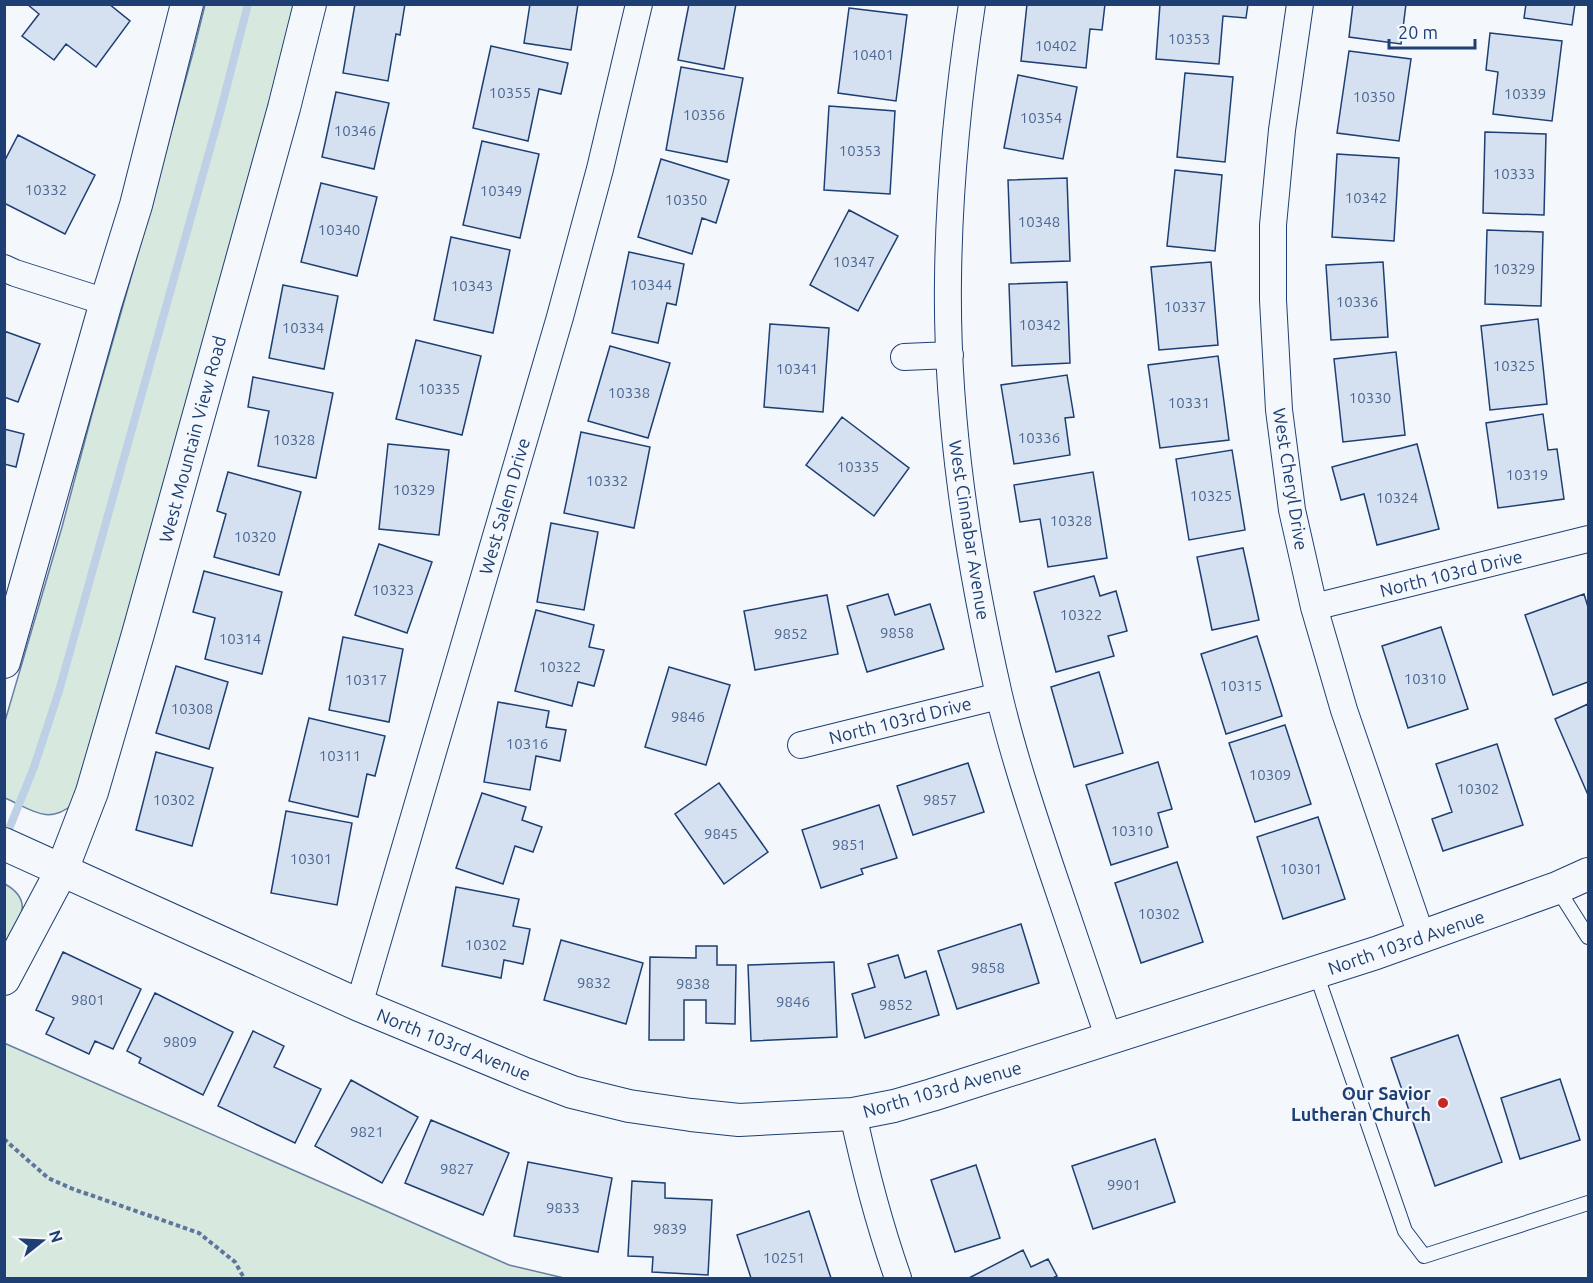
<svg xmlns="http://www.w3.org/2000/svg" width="1593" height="1283" viewBox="0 0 1593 1283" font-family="Ubuntu,sans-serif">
	<rect width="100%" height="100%" fill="#f4f7fb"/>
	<path fill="#d7e8df" stroke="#687fa3" stroke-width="1.5" d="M205,5H299L273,111L73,804C48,826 31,809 5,798V721L62,527L92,414L136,260L194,49Z
		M5,884C37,902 17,923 5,948Z
		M4,1043L509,1265L564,1278H5Z"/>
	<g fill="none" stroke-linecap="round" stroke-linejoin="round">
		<path stroke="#bed0e5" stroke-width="8" d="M5,839L34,767L59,691L220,113L248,4"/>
	</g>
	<path fill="#d5e0f0" stroke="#1d3f73" stroke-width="1.5" d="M27,4H109L130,21L96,67L66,44L54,60L22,36L39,14Z
		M355,4H405L400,35L396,34L388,81L343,73Z
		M530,4H578L571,50L524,43Z
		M689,4H736L724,69L678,60Z
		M1027,4H1105L1102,30L1090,29L1086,68L1021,61Z
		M1160,4H1248L1246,18L1223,16L1219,64L1156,59Z
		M1353,4H1406L1401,44L1349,37Z
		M1526,4H1575L1572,25L1524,18Z
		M849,8L907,15L896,101L838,93Z
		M1490,33L1562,41L1552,121L1493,114L1498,72L1486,70Z
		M491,46L568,63L561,94L539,89L528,141L473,128Z
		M1349,51L1411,59L1399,141L1337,133Z
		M681,67L743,78L727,162L666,150Z
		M1185,73L1233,77L1225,162L1177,157Z
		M1018,75L1077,87L1063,159L1004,148Z
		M336,92L389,103L374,169L322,157Z
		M829,106L895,111L890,194L824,190Z
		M1485,132L1546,134L1544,215L1483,213Z
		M18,135L95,175L65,234L4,203V162Z
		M482,141L539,154L520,238L463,225Z
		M1337,154L1399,158L1394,241L1332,237Z
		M661,159L729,180L716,223L702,218L692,254L638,237Z
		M1175,170L1222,175L1215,251L1167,246Z
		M1067,178L1070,261L1011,263L1008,180Z
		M321,183L377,197L357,276L301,262Z
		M849,210L898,236L858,311L810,285Z
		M1487,230L1543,232L1541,306L1485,304Z
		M451,237L510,250L493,333L434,320Z
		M629,252L684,264L676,305L667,303L658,343L612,333Z
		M1211,262L1218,345L1159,350L1151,267Z
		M1383,262L1388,337L1331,340L1326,265Z
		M1067,282L1070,363L1012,366L1009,284Z
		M283,285L338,296L324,369L269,358Z
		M1538,319L1547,404L1490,410L1481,326Z
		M770,324L829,328L823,412L764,407Z
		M4,331L40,344L18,402L4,397Z
		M416,340L481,356L462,435L396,419Z
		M610,346L670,363L648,438L588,421Z
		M1396,352L1405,435L1343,442L1334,359Z
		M1218,356L1229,440L1160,448L1148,365Z
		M1067,375L1074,417L1065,418L1070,455L1014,464L1001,385Z
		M253,377L333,393L316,478L258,466L269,411L248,407Z
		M1543,414L1548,450L1557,449L1564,499L1498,508L1486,423Z
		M842,417L909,468L874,516L806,465Z
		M4,429L24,434L16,467L4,464Z
		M581,432L650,447L634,528L564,513Z
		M388,444L449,450L439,535L379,529Z
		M1417,444L1439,529L1377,545L1364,494L1341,500L1332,467Z
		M1232,450L1245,530L1189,540L1176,459Z
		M228,472L301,492L279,575L214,557L226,514L217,511Z
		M1093,472L1107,558L1048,567L1040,519L1020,522L1014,485Z
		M551,523L598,532L584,610L537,602Z
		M379,544L432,562L407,633L355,615Z
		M1243,548L1259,620L1212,630L1197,557Z
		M204,571L282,592L262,674L205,659L215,618L193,612Z
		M1094,576L1100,596L1116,591L1127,631L1108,636L1114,656L1056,672L1034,592Z
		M888,594L895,615L930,604L944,649L867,672L847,606Z
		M1584,594L1588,607V682L1553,695L1525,615Z
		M827,595L838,654L755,670L744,611Z
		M536,610L594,625L589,647L604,650L594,686L578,682L572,706L515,691Z
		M1441,627L1468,709L1408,728L1382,646Z
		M1257,636L1282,716L1226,734L1201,654Z
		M343,637L403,649L389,722L329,710Z
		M176,666L228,682L209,749L156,733Z
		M669,667L730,685L706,765L645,747Z
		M1099,672L1123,753L1074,767L1051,687Z
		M498,702L549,711L546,727L566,730L560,761L536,756L530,790L484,782Z
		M1588,704V795L1555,719Z
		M309,718L385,736L375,776L367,774L358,817L289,801Z
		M1285,725L1311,804L1255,822L1229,743Z
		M1497,744L1523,825L1443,851L1432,819L1452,812L1436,764Z
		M156,752L213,768L192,846L136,830Z
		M1158,762L1172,809L1158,813L1168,847L1111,865L1086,785Z
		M968,763L984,812L913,835L897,786Z
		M719,783L768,852L724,884L675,814Z
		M482,793L526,807L522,820L542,827L533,852L515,846L503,884L456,868Z
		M879,805L897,858L861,869L863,874L821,888L802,830Z
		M286,811L352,823L337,905L271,893Z
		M1318,817L1345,899L1283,919L1257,837Z
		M1177,862L1203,942L1141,963L1115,883Z
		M456,887L519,899L513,926L530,929L523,964L504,960L501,978L442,966Z
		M1021,924L1039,983L957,1009L938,951Z
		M561,940L643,963L626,1024L544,1000Z
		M696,946H717V965H736L735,1024L706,1023V1000H684V1040H649L650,957L696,958Z
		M63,952L141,989L113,1049L95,1041L89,1054L46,1034L54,1018L36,1010Z
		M898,955L905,978L926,971L939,1015L865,1038L852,994L875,987L868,964Z
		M834,962L837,1037L751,1041L748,965Z
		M155,993L233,1032L203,1095L139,1063L141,1058L127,1051Z
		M253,1031L284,1046L274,1067L321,1089L295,1143L218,1106Z
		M1458,1035L1502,1162L1435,1186L1391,1058Z
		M1560,1079L1580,1140L1520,1159L1501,1098Z
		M351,1080L418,1117L382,1183L315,1146Z
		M431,1120L509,1153L483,1215L405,1183Z
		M1155,1139L1175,1202L1093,1229L1072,1166Z
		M528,1162L612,1178L598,1252L514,1236Z
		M976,1165L1000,1238L955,1252L931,1180Z
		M632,1181L665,1183V1198L712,1200L708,1275L652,1272L653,1257L628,1256Z
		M809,1211L831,1278H751L737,1235Z
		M1023,1250L1031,1267L1048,1259L1057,1276L1053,1278H969Z"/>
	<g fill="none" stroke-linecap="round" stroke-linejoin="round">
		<g stroke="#1d3f73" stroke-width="16">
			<path id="service" d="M1557,888L1588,937
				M1316,973L1405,1231L1424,1256L1588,1203"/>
		</g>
		<g stroke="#1d3f73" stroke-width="28">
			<path id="minor" d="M972,4C958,96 949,187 948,279C946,419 968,559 999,695C1013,754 1032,811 1051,868C1070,925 1090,982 1109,1039
				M1300,4L1282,130L1273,225V300L1279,410L1292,510L1314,607L1344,710L1422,938
				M4,268L15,273L106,302
				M904,357L950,355
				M1314,607L1588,539
				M801,745L999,696
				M359,1005L560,317L600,169L639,4
				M853,1114C865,1170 879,1224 898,1278"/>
		</g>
		<g stroke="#1d3f73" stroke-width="34">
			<path id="tertiary" d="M4,662L106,302L136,205L187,4
				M4,844L359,1005L525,1074L572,1092L629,1106L691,1115L739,1120L853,1114L894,1106L932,1095L1376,953L1557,888L1588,874
				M4,979L62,870L92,792L138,634L284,108L310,4"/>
		</g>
		<path stroke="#5e769c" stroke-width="4" stroke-dasharray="4.5 3" stroke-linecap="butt" d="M4,1139L48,1178L73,1189L199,1233L235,1262L244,1278"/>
		<use href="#service" stroke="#f4f7fb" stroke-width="14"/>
		<use href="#minor" stroke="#f4f7fb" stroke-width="26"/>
		<use href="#tertiary" stroke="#f4f7fb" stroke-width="32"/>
	</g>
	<circle fill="#c62828" stroke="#f4f7fb" stroke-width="2" cx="1443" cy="1103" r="6"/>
	<g text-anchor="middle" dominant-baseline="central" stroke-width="4.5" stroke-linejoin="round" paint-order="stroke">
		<g font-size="15" fill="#4b6792">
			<text x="1189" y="38">10353</text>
			<text x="1056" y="45">10402</text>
			<text x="873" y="54">10401</text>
			<text x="510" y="92">10355</text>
			<text x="1525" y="93">10339</text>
			<text x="1374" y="96">10350</text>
			<text x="704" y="114">10356</text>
			<text x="1041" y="117">10354</text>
			<text x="355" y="130">10346</text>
			<text x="860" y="150">10353</text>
			<text x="1514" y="173">10333</text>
			<text x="46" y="189">10332</text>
			<text x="501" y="190">10349</text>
			<text x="1366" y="197">10342</text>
			<text x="686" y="199">10350</text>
			<text x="1039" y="221">10348</text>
			<text x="339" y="229">10340</text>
			<text x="854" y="261">10347</text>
			<text x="1514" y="268">10329</text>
			<text x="651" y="284">10344</text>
			<text x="472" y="285">10343</text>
			<text x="1357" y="301">10336</text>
			<text x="1185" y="306">10337</text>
			<text x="1040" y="324">10342</text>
			<text x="303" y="327">10334</text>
			<text x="1514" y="365">10325</text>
			<text x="797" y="368">10341</text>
			<text x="439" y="388">10335</text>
			<text x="629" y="392">10338</text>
			<text x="1370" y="397">10330</text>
			<text x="1189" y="402">10331</text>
			<text x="1039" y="437">10336</text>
			<text x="294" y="439">10328</text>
			<text x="858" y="466">10335</text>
			<text x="1527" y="474">10319</text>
			<text x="607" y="480">10332</text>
			<text x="414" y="489">10329</text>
			<text x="1211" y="495">10325</text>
			<text x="1397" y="497">10324</text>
			<text x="1071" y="520">10328</text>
			<text x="255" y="536">10320</text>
			<text x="393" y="589">10323</text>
			<text x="1081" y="614">10322</text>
			<text x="897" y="632">9858</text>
			<text x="791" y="633">9852</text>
			<text x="240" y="638">10314</text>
			<text x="560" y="666">10322</text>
			<text x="1425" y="678">10310</text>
			<text x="366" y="679">10317</text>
			<text x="1241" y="685">10315</text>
			<text x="192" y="708">10308</text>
			<text x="688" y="716">9846</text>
			<text x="527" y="743">10316</text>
			<text x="340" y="755">10311</text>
			<text x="1270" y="774">10309</text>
			<text x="1478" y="788">10302</text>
			<text x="174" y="799">10302</text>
			<text x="940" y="799">9857</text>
			<text x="1132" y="830">10310</text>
			<text x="721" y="833">9845</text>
			<text x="849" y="844">9851</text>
			<text x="311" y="858">10301</text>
			<text x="1301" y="868">10301</text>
			<text x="1159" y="913">10302</text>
			<text x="486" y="944">10302</text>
			<text x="988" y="967">9858</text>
			<text x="594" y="982">9832</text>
			<text x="693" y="983">9838</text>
			<text x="88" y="999">9801</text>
			<text x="793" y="1001">9846</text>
			<text x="896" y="1004">9852</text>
			<text x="180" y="1041">9809</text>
			<text x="367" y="1131">9821</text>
			<text x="457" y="1168">9827</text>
			<text x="1124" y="1184">9901</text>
			<text x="563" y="1207">9833</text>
			<text x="670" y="1228">9839</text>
			<text x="784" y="1257">10251</text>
		</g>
		<g font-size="18" fill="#1d3f73" stroke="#f4f7fb">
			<text transform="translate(192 439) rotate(-75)">West Mountain View Road</text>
			<text transform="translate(1291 479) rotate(81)">West Cheryl Drive</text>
			<text transform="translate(504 506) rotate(-74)">West Salem Drive</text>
			<text transform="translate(970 530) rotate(81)">West Cinnabar Avenue</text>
			<text transform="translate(1451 573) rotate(-14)">North 103rd Drive</text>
			<text transform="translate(900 720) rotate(-14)">North 103rd Drive</text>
			<text transform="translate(1406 942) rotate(-19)">North 103rd Avenue</text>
			<text transform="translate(454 1044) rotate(22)">North 103rd Avenue</text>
			<text transform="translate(942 1089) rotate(-16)">North 103rd Avenue</text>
		</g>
		<g font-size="18" font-weight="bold" fill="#1d3f73" stroke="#f4f7fb" text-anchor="end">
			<text x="1431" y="1093">Our Savior<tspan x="1431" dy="21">Lutheran Church</tspan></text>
		</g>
	</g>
	<rect width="1593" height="1283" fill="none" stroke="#1d3f73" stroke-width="12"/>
	<g transform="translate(42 1241) rotate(72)" stroke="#f4f7fb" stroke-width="4.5" paint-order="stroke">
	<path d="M0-4.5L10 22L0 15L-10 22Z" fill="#1d3f73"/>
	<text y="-9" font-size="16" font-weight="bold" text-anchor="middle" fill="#1d3f73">N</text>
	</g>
	<path d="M1389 39v9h86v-9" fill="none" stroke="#1d3f73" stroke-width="3"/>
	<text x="1398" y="39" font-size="18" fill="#1d3f73" stroke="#f4f7fb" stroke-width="4.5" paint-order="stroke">20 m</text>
</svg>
